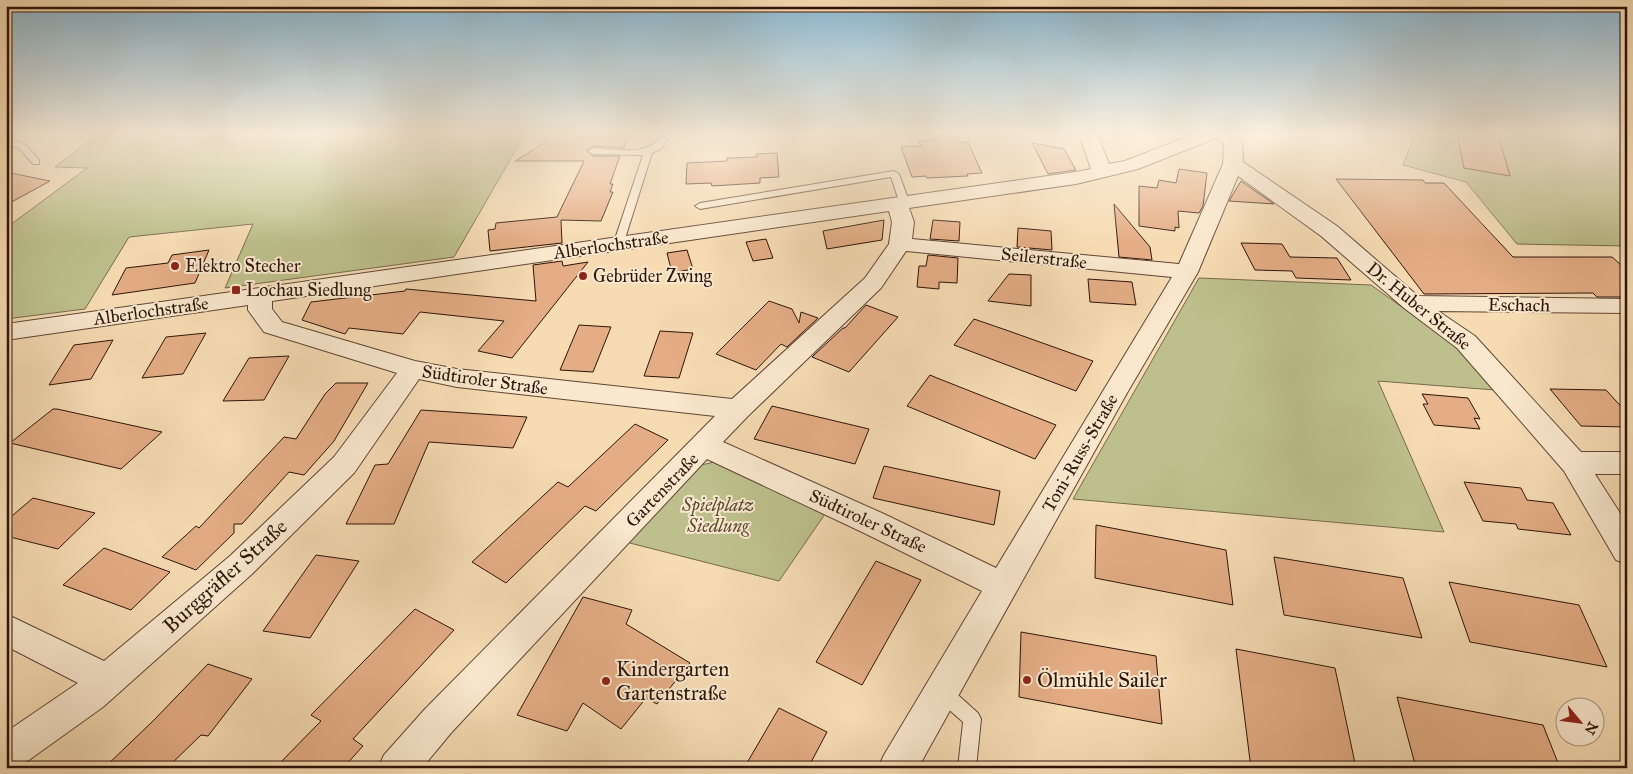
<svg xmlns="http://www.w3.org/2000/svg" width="1633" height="774" viewBox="0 0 1633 774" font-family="'IM FELL Great Primer',serif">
	<rect width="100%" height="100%" fill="#f6dbb3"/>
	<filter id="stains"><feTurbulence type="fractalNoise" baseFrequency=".004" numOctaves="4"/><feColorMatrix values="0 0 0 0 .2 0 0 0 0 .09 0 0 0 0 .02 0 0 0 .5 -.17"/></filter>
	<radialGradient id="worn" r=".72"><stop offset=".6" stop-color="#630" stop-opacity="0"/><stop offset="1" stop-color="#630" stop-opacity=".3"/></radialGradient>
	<path fill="#bdc08c" stroke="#766a4c" d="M98,134H525L454,257L225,288L253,224L129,237L85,309L6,319V228L87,168L55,167Z
		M1415,134L1433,137L1435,134H1627V246L1517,244L1466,182L1403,165Z
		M1199,278L1371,285L1451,342L1495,390L1378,381L1444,532L1073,499Z
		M715,462L825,514L779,581L622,541L696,466Z"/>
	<path fill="#e4ad85" stroke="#2e140b" d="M547,134H629L624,148L593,146L586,150L593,156H620L610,184H613L610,192H613L601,221L561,220L562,243L490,251L488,230L495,229L496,223L557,217L584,161H515L546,142Z
		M957,134L961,143L968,142L982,173L967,174L968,176L927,178L926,176L912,177L901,147L921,146L919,141L937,140L935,136Z
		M1457,134H1498L1510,176L1464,168Z
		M1032,143L1064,149L1076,170L1048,174Z
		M777,153L779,177L760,178V183L712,186L711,183L686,184L687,163L727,161V158L757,157L756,154Z
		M1179,169L1207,173L1203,206L1199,213L1178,211L1179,228L1175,227V231L1139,226V186L1157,188L1159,180L1176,183Z
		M6,172L50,181L6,205Z
		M1336,179L1423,180L1425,183H1444L1513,257H1612L1627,270V297H1597L1593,293L1424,294Z
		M1241,181L1274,204L1229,201Z
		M1114,204L1150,247L1152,260L1119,257Z
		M884,220L882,240L827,249L823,231Z
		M933,220L960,222L959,241L930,239Z
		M1018,228L1051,231L1052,250L1017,247Z
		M766,239L773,258L753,261L746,242Z
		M1241,243L1282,244L1290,257L1337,258L1351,280L1296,278L1292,271L1255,270Z
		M209,250L195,283L112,295L126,268L168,263L172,255Z
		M687,250L693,269L672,273L667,253Z
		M928,255L958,258L957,283L939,282V289L917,287L919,266H926Z
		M562,261L563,266L588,262L512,358L478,351L504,321L420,312L403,334L349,328L345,334L302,320L311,302L405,291L406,289L536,301L533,265Z
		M1009,274L1031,275V306L988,301Z
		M1088,279L1132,282L1136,305L1090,302Z
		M769,301L792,309L799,323L801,312L818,318L787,347L781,344L756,370L716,354Z
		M866,305L898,317L849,372L812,357L843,328H845Z
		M974,319L1006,330L1093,361L1076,391L954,345Z
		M579,325L611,327L593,372L560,370Z
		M660,331L693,333L679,378L644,376Z
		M206,333L183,374L142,378L166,337Z
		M113,340L91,379L49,385L74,345Z
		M289,356L264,400L223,401L249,358Z
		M930,375L937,378L1056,425L1035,459L907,406Z
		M336,383H368L334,441L304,475L289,472L242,524H234V533L196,570L162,557L196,526L199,528L284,437L296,439L325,394Z
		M1550,389L1606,390L1627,413V427L1581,426Z
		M1422,394L1468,398L1480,419L1474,418L1480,429L1434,425L1423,404H1428Z
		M772,406L869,429L855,464L754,439Z
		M53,409H57L162,432L121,469L10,443Z
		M421,410L527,417L513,448L429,442L394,524H346L375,465L388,464Z
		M635,424L668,440L596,511L585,506L506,583L472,562L558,482L568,487Z
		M884,466L1000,491L994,525L873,498Z
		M1464,482L1521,488L1527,500L1553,503L1571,535L1518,529L1516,524L1483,521Z
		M33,498L95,513L58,549L6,536V521Z
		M1096,525L1226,550L1233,605L1095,578Z
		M104,548L170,572L131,610L63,585Z
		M316,555L359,561L310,638L263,631Z
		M1274,557L1403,578L1422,638L1284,615Z
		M876,561L921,580L862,685L816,662Z
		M1449,582L1579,605L1607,667L1470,642Z
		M583,597L632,610L626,624L690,663L657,704L646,698L621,729L583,703L567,731L517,715Z
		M415,609L454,630L353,739L363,746L343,768H275L321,721L311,715Z
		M1021,632L1156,656L1162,724L1019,697Z
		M1236,649L1335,668L1356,768H1251Z
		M208,664L252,679L208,736L201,735L167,768H104L154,720Z
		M1397,697L1543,725L1560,768H1416Z
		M779,708L827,732L808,768H744Z"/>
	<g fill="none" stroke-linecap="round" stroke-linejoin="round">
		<g stroke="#604635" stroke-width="2">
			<path id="lane" d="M663,136L667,139L662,148L652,153L623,245L618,248L614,247L613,245L643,155L593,154L588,151L593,148C614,149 647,157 660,137Z
				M6,138L25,144L39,160V164H33L19,148L6,144Z
				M894,171L899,174L910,204L908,206L905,207L900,204L891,177L700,209L695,206L700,203Z
				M942,684L948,686L978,713L981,719L976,768H958L963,722L936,698L933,692L936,686Z"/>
		</g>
		<g stroke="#604635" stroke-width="2">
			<path id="street" d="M1079,134H1097L1109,164L1125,161L1194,134H1234L1242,142L1243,162L1337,226L1418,296L1627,299V313L1438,311L1475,336L1581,452H1627V474H1595L1627,524V564L1616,560L1564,471L1457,348L1404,308L1321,236L1238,176L1198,272L1127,393L918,768H878L884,755L982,591L862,532L707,459L451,733L422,768H378L384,755L425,709L715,416L457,387L419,379L354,473L252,574L103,707L29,760L13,768H6V732L78,683L6,646V614L104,661L230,556L334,457L397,373L264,332L248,310V305L6,340V324L1076,172L1091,169ZM1216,138L1224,144L1223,164L1179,264L912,239L914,222L909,208L1076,184L1138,169ZM889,211L892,222L889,244L865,278L732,399L457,369L415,361L282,322L272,309V301ZM906,251L1172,277L996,568L884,514L723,442L748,416L881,288Z"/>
		</g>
		<use href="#lane" fill="#f9e8ce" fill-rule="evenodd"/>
		<use href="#street" fill="#f9e8ce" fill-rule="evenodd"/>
	</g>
	<linearGradient id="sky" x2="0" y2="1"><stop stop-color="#8ab7d0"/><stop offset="0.55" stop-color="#fbefdd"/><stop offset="1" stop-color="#fbefdd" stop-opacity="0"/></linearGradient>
	<rect width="1633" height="242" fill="url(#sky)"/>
	<g fill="#8f2418" stroke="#f9e8ce" stroke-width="2">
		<circle cx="175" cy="266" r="5"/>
		<circle cx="583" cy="276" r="5"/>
		<rect x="231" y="285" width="10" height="10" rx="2.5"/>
		<circle cx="1027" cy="680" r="5"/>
		<circle cx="606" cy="681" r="5"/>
	</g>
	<g text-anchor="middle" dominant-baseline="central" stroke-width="4" stroke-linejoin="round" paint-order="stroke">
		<g font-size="18" fill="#2e140b" stroke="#f9e8ce">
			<text transform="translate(611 245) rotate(-8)">Alberlochstraße</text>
			<text transform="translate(1044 258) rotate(6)">Seilerstraße</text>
			<text transform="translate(1519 305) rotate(1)">Eschach</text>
			<text transform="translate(1419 306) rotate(39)">Dr. Huber Straße</text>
			<text transform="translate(151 311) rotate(-8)">Alberlochstraße</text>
			<text transform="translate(485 380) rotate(8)">Südtiroler Straße</text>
			<text transform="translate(1080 453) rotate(-60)">Toni-Russ-Straße</text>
			<text transform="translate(662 490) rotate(-46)">Gartenstraße</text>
			<text transform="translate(868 521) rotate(25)">Südtiroler Straße</text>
		</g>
		<g font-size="18" fill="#2e140b" stroke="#f9e8ce" text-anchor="start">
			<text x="185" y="266">Elektro Stecher</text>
			<text x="593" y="276">Gebrüder Zwing</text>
			<text x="246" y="290">Lochau Siedlung</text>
		</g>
		<g font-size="18" font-style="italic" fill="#594832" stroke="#f9e8ce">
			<text x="718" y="505">Spielplatz<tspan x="718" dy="21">Siedlung</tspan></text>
		</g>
		<g font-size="21" fill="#2e140b" stroke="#f9e8ce">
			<text transform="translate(225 576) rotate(-42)">Burggräfler Straße</text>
		</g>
		<g font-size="21" fill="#2e140b" stroke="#f9e8ce" text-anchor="start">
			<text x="616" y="669">Kindergarten<tspan x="616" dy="24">Gartenstraße</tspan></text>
			<text x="1037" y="680">Ölmühle Sailer</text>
		</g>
	</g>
	<rect width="1633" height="774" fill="none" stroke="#f6dbb3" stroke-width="25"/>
	<rect x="8" y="8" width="1618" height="759" fill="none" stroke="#2e140b" stroke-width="2.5"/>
	<rect x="12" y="12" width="1608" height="749" fill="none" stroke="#2e140b"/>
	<g transform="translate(1580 722) rotate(119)"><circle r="24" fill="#f9e8ce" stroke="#a89380"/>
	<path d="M0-4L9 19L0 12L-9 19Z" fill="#8f2418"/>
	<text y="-8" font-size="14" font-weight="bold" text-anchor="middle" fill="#2e140b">N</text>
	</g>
	<rect width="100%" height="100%" filter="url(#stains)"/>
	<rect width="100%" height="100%" fill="url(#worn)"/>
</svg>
